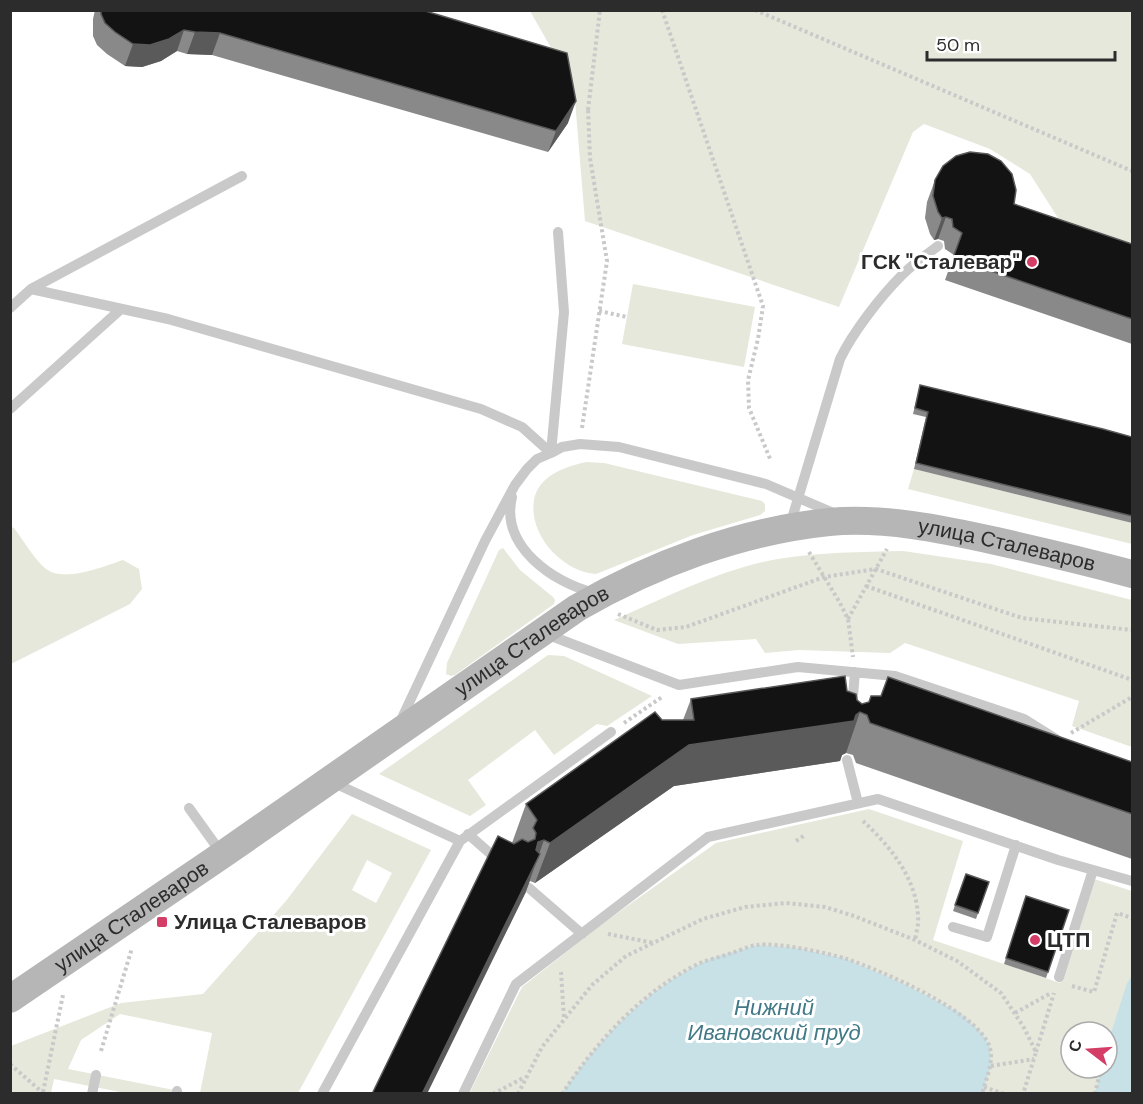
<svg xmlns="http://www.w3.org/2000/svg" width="1143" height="1104" viewBox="0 0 1143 1104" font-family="'DM Sans',sans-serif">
	<rect width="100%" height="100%" fill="#fff"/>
	<path fill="#e5e8da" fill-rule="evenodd" d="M530,11H1132V246L1060,221L1030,174L990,149L924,124L913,132L839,307L585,221L574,88Z
		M633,284L755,307L744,367L622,344Z
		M587,462L604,463L762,501L765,504V511L760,515L693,535L596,574C563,572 528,535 534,500C538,476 566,466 587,462Z
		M914,469L1132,523V544L908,489Z
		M11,527L14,528C23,540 35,560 46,569C64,583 105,566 123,560L139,569L142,589L130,604L11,664Z
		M503,548L520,570L553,597L555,600L554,604L455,675L451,676L446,674L447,663L499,550Z
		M903,551L991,564L1132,600V747L1072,726L1079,701L905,643L890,653L799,650L765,653L756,639L678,644L614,620C667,597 721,569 778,559C819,552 862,552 903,551Z
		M548,655L564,656L652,696L607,726L597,724L554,755L535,730L468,780L486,805L470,816L379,774Z
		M869,809L963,841L933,940L1060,983L1094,879L1132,891V1093L469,1094L522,987L602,924L716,843ZM1071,1032H1107V1068H1071Z
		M352,814L431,850L298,1093H200L212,1033L120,1014L81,1040L68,1069L189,1093H125L54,1079L51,1093L11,1094V1046L121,1003L203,994L286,901ZM367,860L392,873L376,903L352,890Z"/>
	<path fill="#c8e1e7" d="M757,945L797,948L846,959L902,983L960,1013L982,1033L990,1047L991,1066L982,1093H562C598,1041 642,993 699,964C717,955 738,951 757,945Z
		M1132,976V1093H1095L1101,1068H1107V1046L1127,983Z"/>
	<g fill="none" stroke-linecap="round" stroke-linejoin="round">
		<path stroke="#c9c9c9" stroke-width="4" stroke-dasharray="3 3" stroke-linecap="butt" d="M662,10L763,306L758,339L748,380L749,408L771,461
			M755,10L1132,171
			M588,110L600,10
			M599,311L627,317
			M582,428L607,261L590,158L588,108
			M809,552L840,603L848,619L853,657
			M866,586L1132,680
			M618,614L657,630L686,627L824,577L876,569L1022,618L1132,630
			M848,619L887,549
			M624,723L662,697
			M1071,733L1132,697
			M863,821C890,846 917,879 918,917C919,924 916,933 915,940
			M796,841L805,835
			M608,934L654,943
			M561,972L564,1018
			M1072,986L1094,992L1117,913L1132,918
			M1015,1013L1051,993
			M101,1051L132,948
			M1036,1052L1054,993
			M10,1064L43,1093
			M991,1066L1034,1059
			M984,1087L1004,1094
			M43,1092L63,995
			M493,1094L525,1077
			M518,1094L542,1047L592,985L626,956L703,919L745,907L786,903L825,907L854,916L915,940L957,961L1001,993L1023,1026L1036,1052L1023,1094
			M562,1094C597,1041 642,991 700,963C710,959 721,957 731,953C739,951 748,946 757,945C777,942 827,953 847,959C882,971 974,1010 989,1045C995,1061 986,1078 982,1094
			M1095,1094L1101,1068"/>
		<path stroke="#c9c9c9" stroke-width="10" d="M31,289L242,176
			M10,308L31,289L168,319L481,409L522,427L551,453
			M10,409L121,309
			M551,453L564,312L558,232
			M512,497C500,546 553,583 595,593
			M790,525L840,359C853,332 881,296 902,275C913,264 926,255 938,246
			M546,634L679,685L798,667L895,676L1024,719L1056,739
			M852,708L855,672
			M401,720L485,541L515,485L527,469L537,459L551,453L562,447L580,444L619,447L766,484L836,514
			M847,760L858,803
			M332,782L460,841
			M189,808L222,854
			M468,834L501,863
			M529,888L582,934
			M953,927L987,937L1016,845
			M1059,977L1093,870
			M92,1094L96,1075
			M177,1094V1091
			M322,1094L460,841L611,732
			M463,1094L516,984L708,837L878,799L1058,860L1132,881"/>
		<path stroke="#b6b6b6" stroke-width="28" id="s1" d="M10,999L222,855L577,608C653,564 741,531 829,522C884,517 942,529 996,541C1041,551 1087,562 1132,574"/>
	</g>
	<path fill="#898989" d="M95,10H422L568,123L548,152L212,55L187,54L177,51L161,61L142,67L125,66L107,54L97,45L93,36V19Z
		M935,180L1014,204L1132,244V344L945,280L954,255L945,249L944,241L938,239L934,240L930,234L925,218L927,202Z
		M920,385L1132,437V523L914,469L926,417L913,414Z
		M847,691L862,704L1132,762V859L856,763L853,755L846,753L842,755L840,761L674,786L535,883L530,881L525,894L512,843L526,804L662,720H683L691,699Z
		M966,874L989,882L976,919L953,911Z
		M1026,896L1069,910L1046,978L1004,964Z"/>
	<path fill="#5a5a5a" d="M184,30L177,51L161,61L142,67L125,66L133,44Z
		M195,32L220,33L212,55L187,54Z
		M576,101L568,123L548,152L556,131Z
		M946,217L938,239L934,240L942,218Z
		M860,712L846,753L842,755L840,761L674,786L535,883L550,843L689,745L856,715Z
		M544,840L525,894L427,1094H422L538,842Z"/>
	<path fill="#131313" stroke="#5a5a5a" stroke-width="1.5" d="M101,10H422L567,53L576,101L556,131L220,33L195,32L184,30L169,39L150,45L133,44L115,32L105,23L101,14Z
		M970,152L988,154L1001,161L1012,174L1016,190L1014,204L1132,244V319L953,258L962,233L953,227L952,219L946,217L942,218L938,212L933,196L935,180L943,166L956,156Z
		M920,385L1103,429L1132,437V516L916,463L928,412L915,408Z
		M845,676L847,691L856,694L857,700L862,704L869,702L871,696H881L888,677L1132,762V814L870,723L867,715L860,712L856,715L854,721L689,745L550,843L544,840L538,842L536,850L540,854L422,1094H372L498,836L514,844L522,839L528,842L535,839L536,833L533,828L537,820L526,804L655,712L662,720H694L691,699Z
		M966,874L989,882L978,913L955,905Z
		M1026,896L1069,910L1048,972L1006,958Z"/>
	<g fill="#d43d66" stroke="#fff" stroke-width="2">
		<circle cx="1032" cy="262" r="6"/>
		<rect x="156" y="916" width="12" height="12" rx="3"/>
		<circle cx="1035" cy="940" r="6"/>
	</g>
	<g text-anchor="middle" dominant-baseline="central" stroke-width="6" stroke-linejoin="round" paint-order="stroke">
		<g font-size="21" font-weight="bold" fill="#2c2c2c" stroke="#fff" text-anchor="start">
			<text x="1020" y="262" text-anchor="end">ГСК "Сталевар"</text>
			<text x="174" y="922">Улица Сталеваров</text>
			<text x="1047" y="940">ЦТП</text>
		</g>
		<g font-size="21" fill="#2c2c2c" stroke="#fff">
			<text stroke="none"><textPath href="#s1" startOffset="1137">улица Сталеваров</textPath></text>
			<text stroke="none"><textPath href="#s1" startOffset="633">улица Сталеваров</textPath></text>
			<text stroke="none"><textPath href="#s1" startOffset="147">улица Сталеваров</textPath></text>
		</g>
		<g font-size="22" font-style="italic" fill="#427986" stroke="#fff">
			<text x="774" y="1007">Нижний<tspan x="774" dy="25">Ивановский пруд</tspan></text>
		</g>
	</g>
	<rect width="1143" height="1104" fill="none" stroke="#2c2c2c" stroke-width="24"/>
	<g transform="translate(1089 1050) rotate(287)"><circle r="28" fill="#ffffff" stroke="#ababab" stroke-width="1.5"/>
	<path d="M0-4.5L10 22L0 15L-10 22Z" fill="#d43d66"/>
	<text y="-9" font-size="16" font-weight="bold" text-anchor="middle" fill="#2c2c2c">С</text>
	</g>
	<path d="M927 51v9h188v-9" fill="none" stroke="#2c2c2c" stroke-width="3"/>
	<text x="936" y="51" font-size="18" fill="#2c2c2c" stroke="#ffffff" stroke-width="4.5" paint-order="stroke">50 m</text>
</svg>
